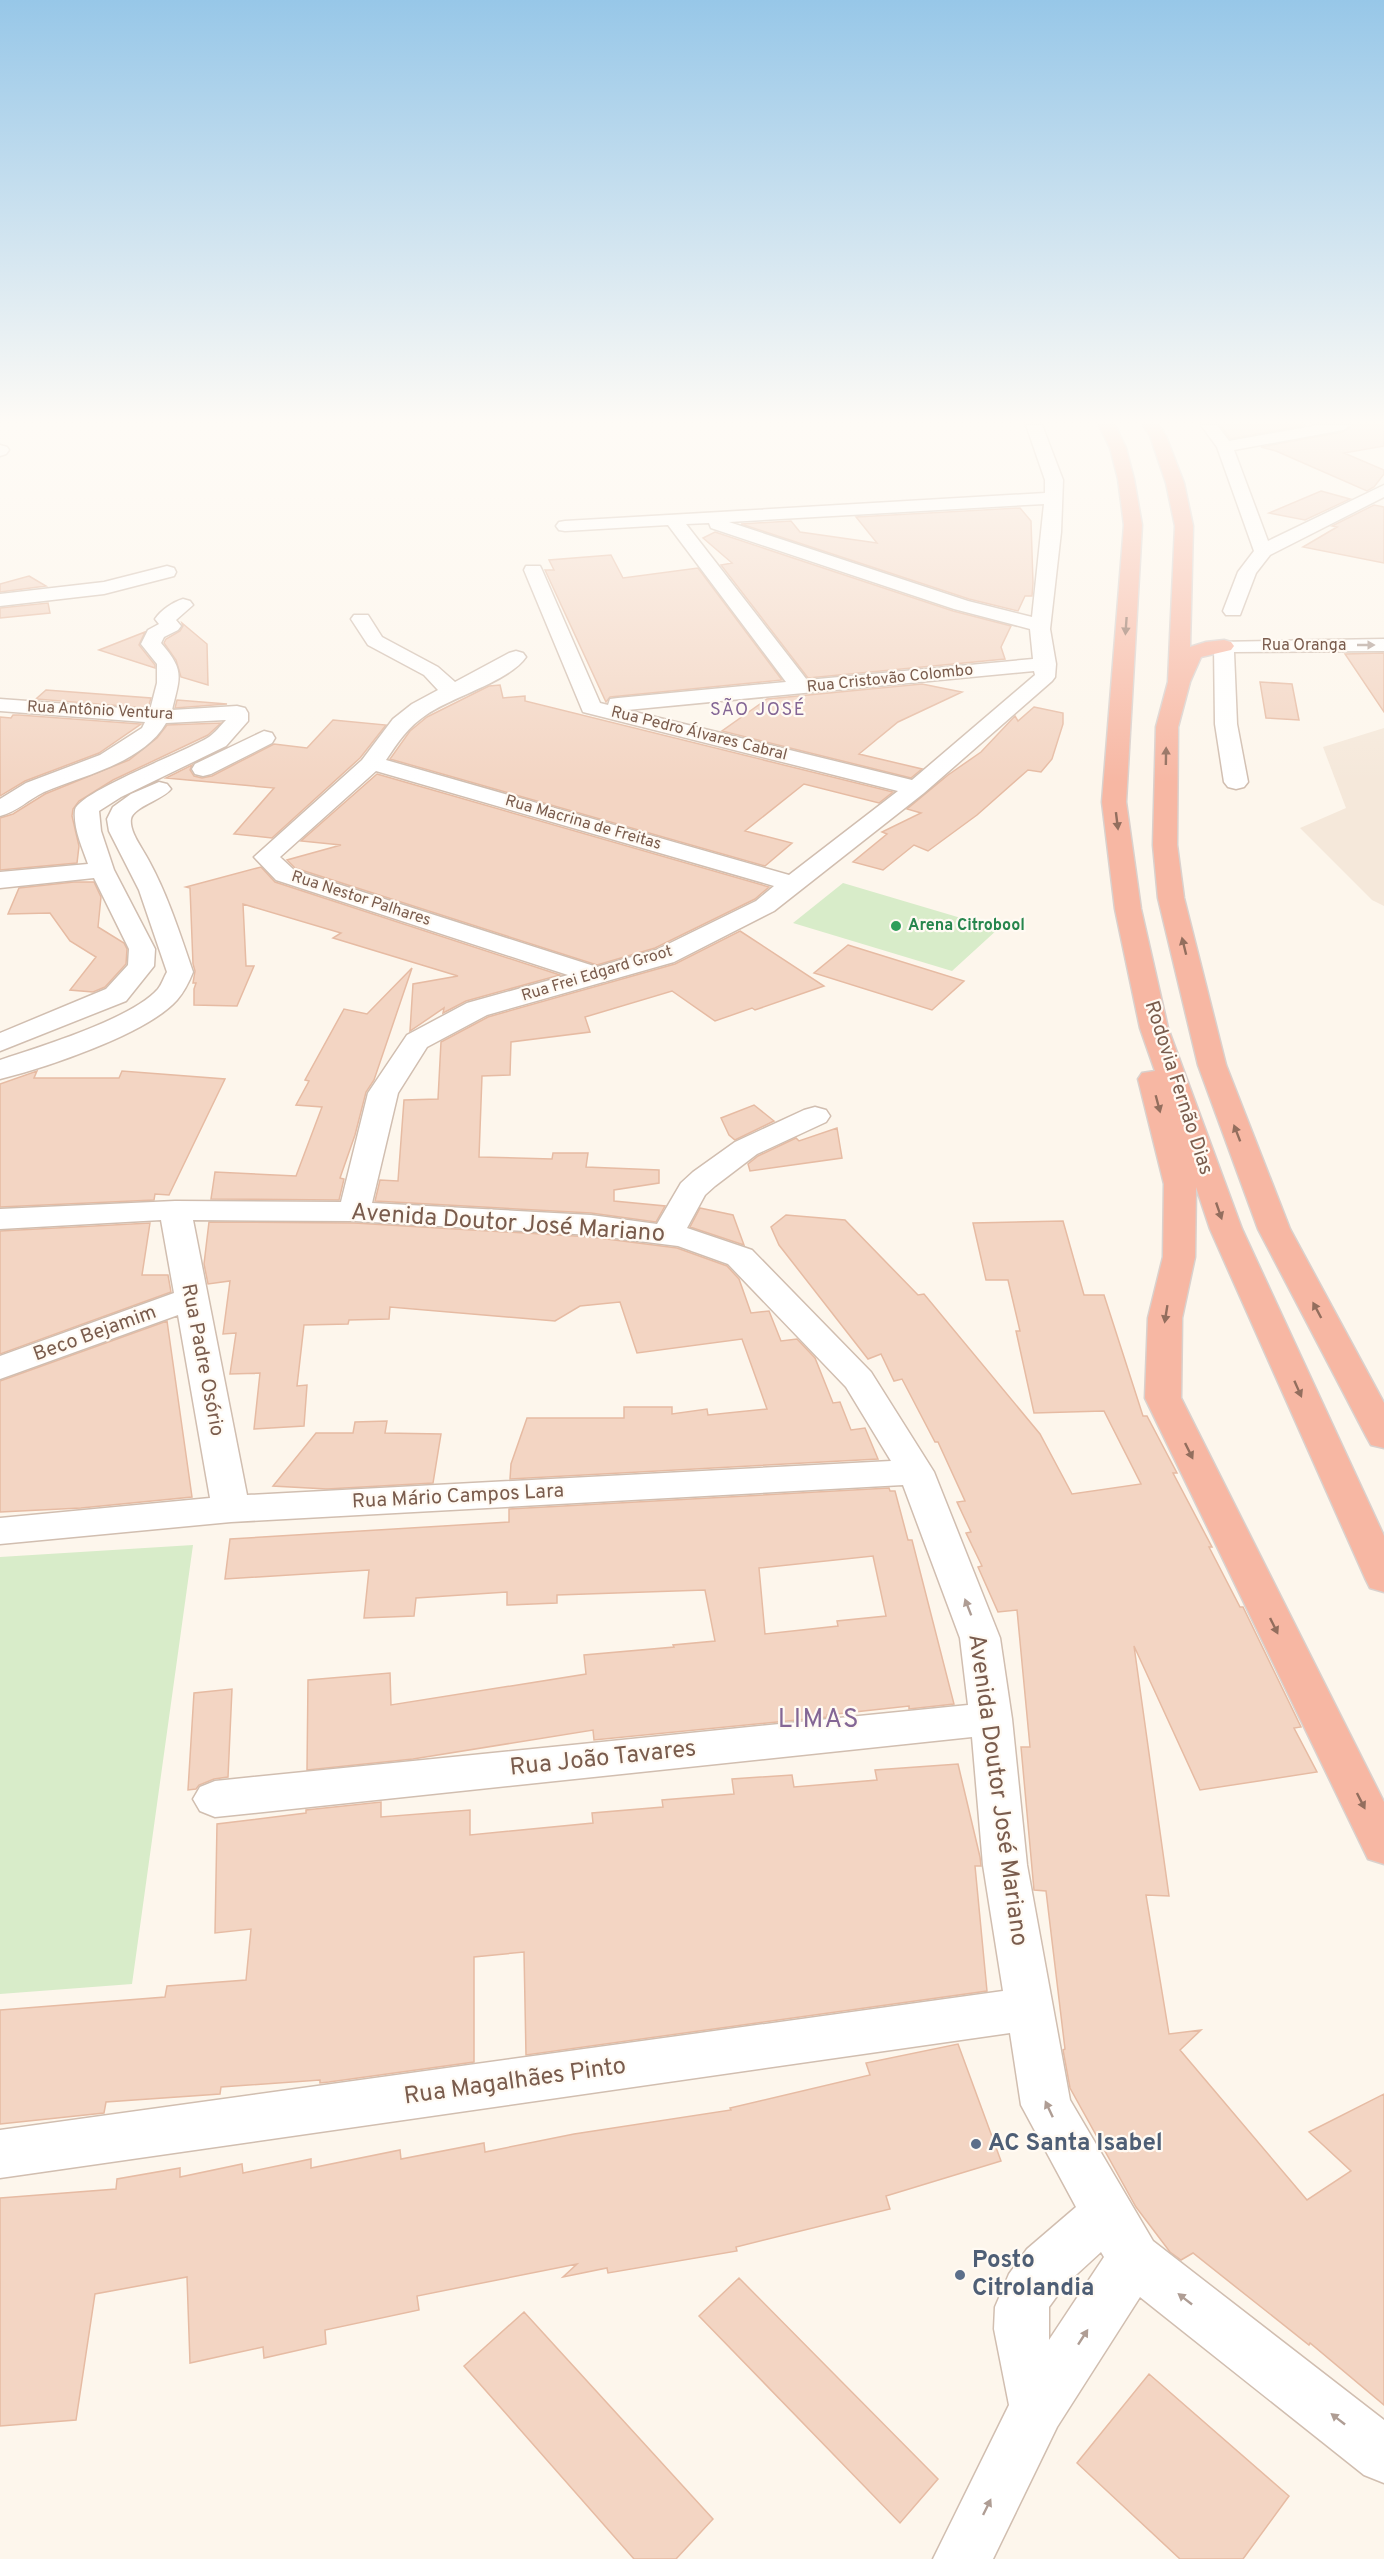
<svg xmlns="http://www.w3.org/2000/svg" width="1384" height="2559" viewBox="0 0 1384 2559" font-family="Overpass,sans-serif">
	<rect width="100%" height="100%" fill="#fdf6ec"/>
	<path fill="#f5e8da" d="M1384,728V906L1372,900L1300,828L1346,808L1323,747Z"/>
	<path fill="#d8ecc9" d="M843,883L998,929L952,971L793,923Z
		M193,1545L132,1984L0,1994V1557Z"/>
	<path fill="#f3d5c3" stroke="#e6bba3" stroke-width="1.5" fill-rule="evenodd" d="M1220,425H1306L1230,439Z
		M1353,425H1384V446L1344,453L1384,470V474L1374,487L1367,491L1276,451L1261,447L1343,432Z
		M1321,491L1350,499L1305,520L1269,513Z
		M1374,505L1384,507V563L1303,547L1337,527L1332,526Z
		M1020,508L1031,521L1033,583L1032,596H1025L1018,611L969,599L741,524L791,521L800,532L877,543L856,517Z
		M715,532L953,611L1011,626L1001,647L1005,659L808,678L721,565L732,563L703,538Z
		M611,555L623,578L698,568L782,680L610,697L606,702L545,570H554L549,560Z
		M29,576L46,586L0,592V584Z
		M48,603L50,613L0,618V608Z
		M182,623L207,644L208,685L181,677L176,660L164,643L166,639L180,631L183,626Z
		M145,632L139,645L155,665V668L99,650Z
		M1384,653V712L1345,654Z
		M1260,682L1292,684L1299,720L1266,718Z
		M922,684L962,692L898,722L859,754L922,769L911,778L722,731L767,699Z
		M500,685L503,698L525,696V701L893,792L879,803L804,784L745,831L792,843L765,866L390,759L410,731L427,717L489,686Z
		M46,690L151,698L148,708L36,699Z
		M177,700L227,704L175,708Z
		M1034,707L1063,713V724L1052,759L1041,772L1028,770L977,815L928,851L914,845L883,870L853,862L887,834L882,832L921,813L907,809L948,775L981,752L1015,716L1018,721Z
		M13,715H19L141,724L99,753L25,781L0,796V717L11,718Z
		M333,720L386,725L360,758L272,838L234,834L274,788L166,778L192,765L190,770L194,776L202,778L212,776L274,744L307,748Z
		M221,723L208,735L113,780L79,801L73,809L72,816L79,846L77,863L0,870V818L13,814L45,794L129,760L157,738L167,725Z
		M377,774L769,887L755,899L655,948L597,965L295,868L287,860L341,845L301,841Z
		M261,867L275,882L560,975L466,1001L443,1013L444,1008L410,1031L413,984L458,976L333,938L341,933L243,904L246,966H254L237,1006L194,1005V989L196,983H193L195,971L193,964L190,888L186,887Z
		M74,882H94L101,897L98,927L124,943L127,949L126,964L105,987L93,992L70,990L96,957L70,941L50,913L8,914L19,888Z
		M740,931L824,986L755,1010L752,1008L715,1021L672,991L585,1017L590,1032L511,1042L510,1075L482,1076L479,1157L552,1159L553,1153H588L586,1167L659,1170V1183L614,1190V1201L665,1206L656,1222L591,1213L375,1201L380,1180L398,1181L404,1100L438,1099L441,1042L488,1017L675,964Z
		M848,945L964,981L932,1010L814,973Z
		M412,968L374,1080L366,1092L355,1135L340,1178L344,1179L339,1200L211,1199L215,1172L296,1176L322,1107L296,1105L309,1081L305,1080L344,1009L367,1014Z
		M37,1071L34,1078H119L122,1071L225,1079L169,1195L155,1194L154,1200L0,1207V1084Z
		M754,1105L774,1121L735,1140L729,1135L721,1118Z
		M837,1128L842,1158L750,1171L748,1164L758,1156L796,1138L799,1141Z
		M700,1208L733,1215L744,1245L690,1227Z
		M786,1215L845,1220L918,1295L924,1294L1040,1434L1072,1494L1141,1484L1104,1411L1034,1413L1016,1331H1020L1008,1280H986L973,1223L1063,1221L1084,1295H1104L1143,1416H1147L1177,1473H1173L1212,1547H1209L1240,1607H1243L1301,1727L1294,1728L1317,1772L1200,1790L1134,1646L1169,1896L1146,1895L1169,2034L1201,2030L1180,2050L1307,2200L1351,2171L1309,2132L1384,2094V2405L1310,2343L1309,2345L1193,2253L1181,2260L1170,2252L1136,2207L1070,2088L1063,2050L1065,2049L1046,1891L1034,1890L1021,1747H1030L1017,1610L998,1612L978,1567L982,1566L966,1533L971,1532L957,1502L965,1501L938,1442H935L902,1379L894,1381L881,1354L868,1359L779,1245L771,1227Z
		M209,1222L354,1223L591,1237L677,1248L727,1266L739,1279L751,1313L769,1311L781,1341L797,1339L815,1358L833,1403L840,1402L851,1430L865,1428L878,1459L510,1479L511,1464L527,1418H624V1407H672V1414L707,1409L708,1415L767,1409L742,1339L637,1353L620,1302L580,1306L555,1321L390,1307L389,1319L349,1320L348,1324L304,1325L297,1386L307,1385L304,1426L254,1429L260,1373L230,1374L236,1333L223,1334L230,1281L208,1284L204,1264Z
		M150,1223L142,1275H168L171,1292L0,1354V1231Z
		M167,1321L192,1497L81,1508L0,1512V1381Z
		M387,1421L385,1433L441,1434L433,1483L327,1489L273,1486L316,1433H353L355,1422Z
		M889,1488L890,1491H895L908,1540H912L954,1704L909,1709V1706L827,1715V1717L594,1740L593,1730L413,1759L307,1770L308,1680L390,1673L391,1705L586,1674L584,1655L674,1647L673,1645L715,1641L705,1590L557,1595V1603L507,1605V1592L416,1598L414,1616L364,1618L369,1570L225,1579L230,1539L509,1522V1509ZM873,1556L886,1616L837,1621L838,1626L765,1634L759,1568Z
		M232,1689L228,1777L214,1779L199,1785L196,1789L188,1790L194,1693Z
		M958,1764L980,1857L981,1866H975L987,1991L526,2055L524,1952L474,1957V2062L329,2082L320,2083V2080L221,2087L220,2094L106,2102L104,2113L0,2124V2010L165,1997L167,1986L246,1980L251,1929L215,1933L217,1824L306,1813V1810L381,1802V1817L470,1810V1835L593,1823L592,1813L663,1807L662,1800L734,1794L732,1779L792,1775L794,1787L877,1780L875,1770Z
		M958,2044L1001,2161L886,2196L890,2209L736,2247L737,2251L608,2273L607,2268L563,2277L577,2264L417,2296L419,2310L325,2330L326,2344L264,2358L263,2347L190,2363L187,2277L95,2294L76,2420L0,2426V2198L116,2189L117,2179L180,2168V2177L242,2164L243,2173L311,2159V2168L400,2150L401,2159L484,2143L485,2152L574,2134L731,2110L730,2108L870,2075L866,2063Z
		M739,2278L938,2479L900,2523L699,2316Z
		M524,2312L713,2519L676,2559H634L464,2366Z
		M1149,2374L1289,2496L1243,2559H1180L1077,2463Z"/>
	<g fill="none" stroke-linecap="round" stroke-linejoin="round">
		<g stroke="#d1beb0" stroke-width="3">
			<path id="minor" d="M1026,425H1042L1063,480L1061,532L1050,629L1056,664L1055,677L1052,681L924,793L774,911L674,962L487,1015L427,1047L398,1093L372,1203L591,1215L657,1224L681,1183L693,1172L735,1142L804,1110L815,1107L826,1110L830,1116L826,1122L757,1154L715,1186L705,1195L687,1228L752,1250L871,1372L934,1472L1000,1638L1012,1719L1027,1865L1070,2100L1153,2241L1384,2420V2483L1364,2475L1140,2297L1057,2427L993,2559H933L1009,2405L994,2329L995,2307L1001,2293L1009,2274L1027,2249L1076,2207L1021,2105L1010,2033L0,2178V2130L1003,1991L983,1865L972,1737L215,1817L200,1811L193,1799L200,1787L215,1781L968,1705L960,1638L903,1485L231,1522L0,1544V1518L210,1498L178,1315L0,1379V1356L174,1293L161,1220L0,1229V1209L175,1201L341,1202L368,1093L407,1035L467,1003L568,975L276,880L254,857L362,760L393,719L412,704L438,690L424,675L368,645L351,619L354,615H368L382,637L438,667L455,682L509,653L516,651L523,653L526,657C510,681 452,697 426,715C408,727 398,742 386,760L789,875L898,791L583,712L524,570L526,566H540L542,570L600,703L608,705L610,699L618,698L786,682L668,525L565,531L559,530L556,526L559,522L565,521L1045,493V480ZM1044,504L1032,617L968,601L729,522ZM709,523L711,528L954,609L1030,629L1033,659L807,680L686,524ZM1034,671L1035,675L912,780L627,710ZM376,771L774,886L756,901L656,950L597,967L294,870L280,857ZM193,1220L354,1221L591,1235L678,1246L728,1264L846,1387L891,1461L247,1495ZM1101,2252L1104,2257L1049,2340V2307L1065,2285Z
				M1201,425H1217L1229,441L1318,425H1351L1343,430L1234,450L1268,541L1384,485V497L1270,555L1256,573L1240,615H1226L1223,611L1238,572L1254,551L1217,447Z
				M0,445L7,447L9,450L6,454L0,456Z
				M167,566L174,568L176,572L174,576L104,594L0,606V594L104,582Z
				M183,599L190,601L193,605L176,620L181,626L178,630L164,637L161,643C185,671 180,676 172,710L237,706L245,708L248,713V721L226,746L121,797L99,811L101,831L114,870L155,949L154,966L126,1001L0,1051V1033L106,989L128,965L129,949L94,878L0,888V872L88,864C82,847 73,827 75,810C78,792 190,750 209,737C215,733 221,725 226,720L166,723C143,763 84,775 44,792C29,799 17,812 0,816V799L26,783L100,755L142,728L145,722L0,711V699L150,710L157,683V664L141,644L148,630L159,624L155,619C161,610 173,602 183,599Z
				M1384,639V651L1234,652L1237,724L1248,782L1244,787L1236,789L1228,787L1224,782L1215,724L1214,646L1217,642Z
				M264,731L272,733L275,738L272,743L211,774L203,776L195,774L192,769L195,764Z
				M159,782L167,784L171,789C164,799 133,807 131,819C129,832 143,849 149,861C168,896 180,934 193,972C189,982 184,992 177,1000C147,1034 45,1068 0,1079V1060C39,1047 132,1019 158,989C162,984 164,977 167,972L139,890L109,831L107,819L113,807L131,794Z"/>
		</g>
		<g stroke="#dad1cd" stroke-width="3">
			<path id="highway" d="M1099,425H1115L1126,448L1134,479L1142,525L1126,802L1141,909L1168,1028L1242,1229L1384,1536V1592L1370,1588L1365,1578L1210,1229L1196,1187L1195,1257L1182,1318L1181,1398L1384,1802V1864L1368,1859L1145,1398L1148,1318L1163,1257L1164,1184L1138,1079L1142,1073L1155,1071L1140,1028L1115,909L1102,802L1124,525L1118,479L1110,448Z
				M1143,425H1159L1166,436L1184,483L1193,526L1190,647L1206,642L1224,640L1231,642L1234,646L1231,650L1201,657L1190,682L1178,727L1177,845L1184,898L1226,1065L1290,1229L1384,1403V1448L1371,1445L1366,1436L1258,1229L1198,1065L1158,898L1153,845L1156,727L1168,682L1175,526L1166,483L1150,436Z"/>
		</g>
		<use href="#minor" fill="#fff" fill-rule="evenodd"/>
		<use href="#highway" fill="#f7b7a3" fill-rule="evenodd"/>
	</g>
	<defs><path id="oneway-solid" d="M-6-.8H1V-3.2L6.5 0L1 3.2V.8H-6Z" transform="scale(1.5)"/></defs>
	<g fill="#936e5e">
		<use href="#oneway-solid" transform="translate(1126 626) rotate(94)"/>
		<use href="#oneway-solid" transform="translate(1166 756) rotate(-89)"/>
		<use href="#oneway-solid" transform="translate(1117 821) rotate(83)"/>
		<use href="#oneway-solid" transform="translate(1184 946) rotate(-104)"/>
		<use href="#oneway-solid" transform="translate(1158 1104) rotate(75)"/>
		<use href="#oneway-solid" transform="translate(1237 1133) rotate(-111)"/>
		<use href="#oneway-solid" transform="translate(1219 1211) rotate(71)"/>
		<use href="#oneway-solid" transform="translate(1317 1310) rotate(-118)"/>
		<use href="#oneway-solid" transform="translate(1166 1314) rotate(99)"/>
		<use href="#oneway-solid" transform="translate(1298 1389) rotate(66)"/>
		<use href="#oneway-solid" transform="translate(1189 1451) rotate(64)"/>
		<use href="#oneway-solid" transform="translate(1274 1626) rotate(64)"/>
		<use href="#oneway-solid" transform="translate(1361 1801) rotate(63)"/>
	</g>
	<g fill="#af9d94">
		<use href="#oneway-solid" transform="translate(1366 645)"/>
		<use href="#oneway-solid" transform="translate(968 1607) rotate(-111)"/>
		<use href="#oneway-solid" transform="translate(1049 2109) rotate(-115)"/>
		<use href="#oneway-solid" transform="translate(1185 2299) rotate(-142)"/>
		<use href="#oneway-solid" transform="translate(1083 2337) rotate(-57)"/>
		<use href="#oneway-solid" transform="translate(1338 2419) rotate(-142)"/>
		<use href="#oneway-solid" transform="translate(987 2507) rotate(-64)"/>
	</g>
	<linearGradient id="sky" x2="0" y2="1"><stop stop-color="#97c7e8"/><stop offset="0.54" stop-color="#fefbf6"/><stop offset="1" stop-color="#fefbf6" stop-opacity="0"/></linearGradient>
	<rect width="1384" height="783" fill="url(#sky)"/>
	<circle fill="#2e9e5b" stroke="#fffaf3" stroke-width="2" cx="896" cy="926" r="6"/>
	<g fill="#5c6f8a" stroke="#fffaf3" stroke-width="2">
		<circle cx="976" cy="2144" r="6"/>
		<circle cx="960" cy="2275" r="6"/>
	</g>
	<g text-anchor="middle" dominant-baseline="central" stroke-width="4.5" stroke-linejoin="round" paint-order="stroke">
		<g font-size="16" fill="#7a5c4d" stroke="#fffaf3">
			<text x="1304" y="646">Rua Oranga</text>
			<text transform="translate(890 679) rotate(-6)">Rua Cristovão Colombo</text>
			<text transform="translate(100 711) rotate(3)">Rua Antônio Ventura</text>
			<text transform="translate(699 734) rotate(14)">Rua Pedro Álvares Cabral</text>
			<text transform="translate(583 823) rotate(16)">Rua Macrina de Freitas</text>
			<text transform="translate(361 899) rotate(18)">Rua Nestor Palhares</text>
			<text transform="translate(597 974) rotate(-17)">Rua Frei Edgard Groot</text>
		</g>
		<g font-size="16" font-weight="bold" fill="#27864d" stroke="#fffaf3" text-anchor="start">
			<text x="908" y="926">Arena Citrobool</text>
		</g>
		<g font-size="18" letter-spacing="1.5" fill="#846695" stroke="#fffaf3">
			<text x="758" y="710">SÃO JOSÉ</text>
		</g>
		<g font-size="20" fill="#7a5c4d" stroke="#fffaf3">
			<text transform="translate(1178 1088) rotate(72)">Rodovia Fernão Dias</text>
			<text transform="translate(95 1334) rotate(-20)">Beco Bejamim</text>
			<text transform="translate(202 1360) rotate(79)">Rua Padre Osório</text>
			<text transform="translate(458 1497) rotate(-3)">Rua Mário Campos Lara</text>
		</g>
		<g font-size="24" fill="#7a5c4d" stroke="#fffaf3">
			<text transform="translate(508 1224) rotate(4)">Avenida Doutor José Mariano</text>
			<text transform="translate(603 1759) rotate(-6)">Rua João Tavares</text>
			<text transform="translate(997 1790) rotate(82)">Avenida Doutor José Mariano</text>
			<text transform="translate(515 2082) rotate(-8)">Rua Magalhães Pinto</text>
		</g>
		<g font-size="24" font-weight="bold" fill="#4e5e75" stroke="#fffaf3" text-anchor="start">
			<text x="988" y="2144">AC Santa Isabel</text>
			<text x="972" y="2261">Posto<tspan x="972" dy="28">Citrolandia</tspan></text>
		</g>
		<g font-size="26" letter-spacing="1.5" fill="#846695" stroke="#fffaf3">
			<text x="819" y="1720">LIMAS</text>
		</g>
	</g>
</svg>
